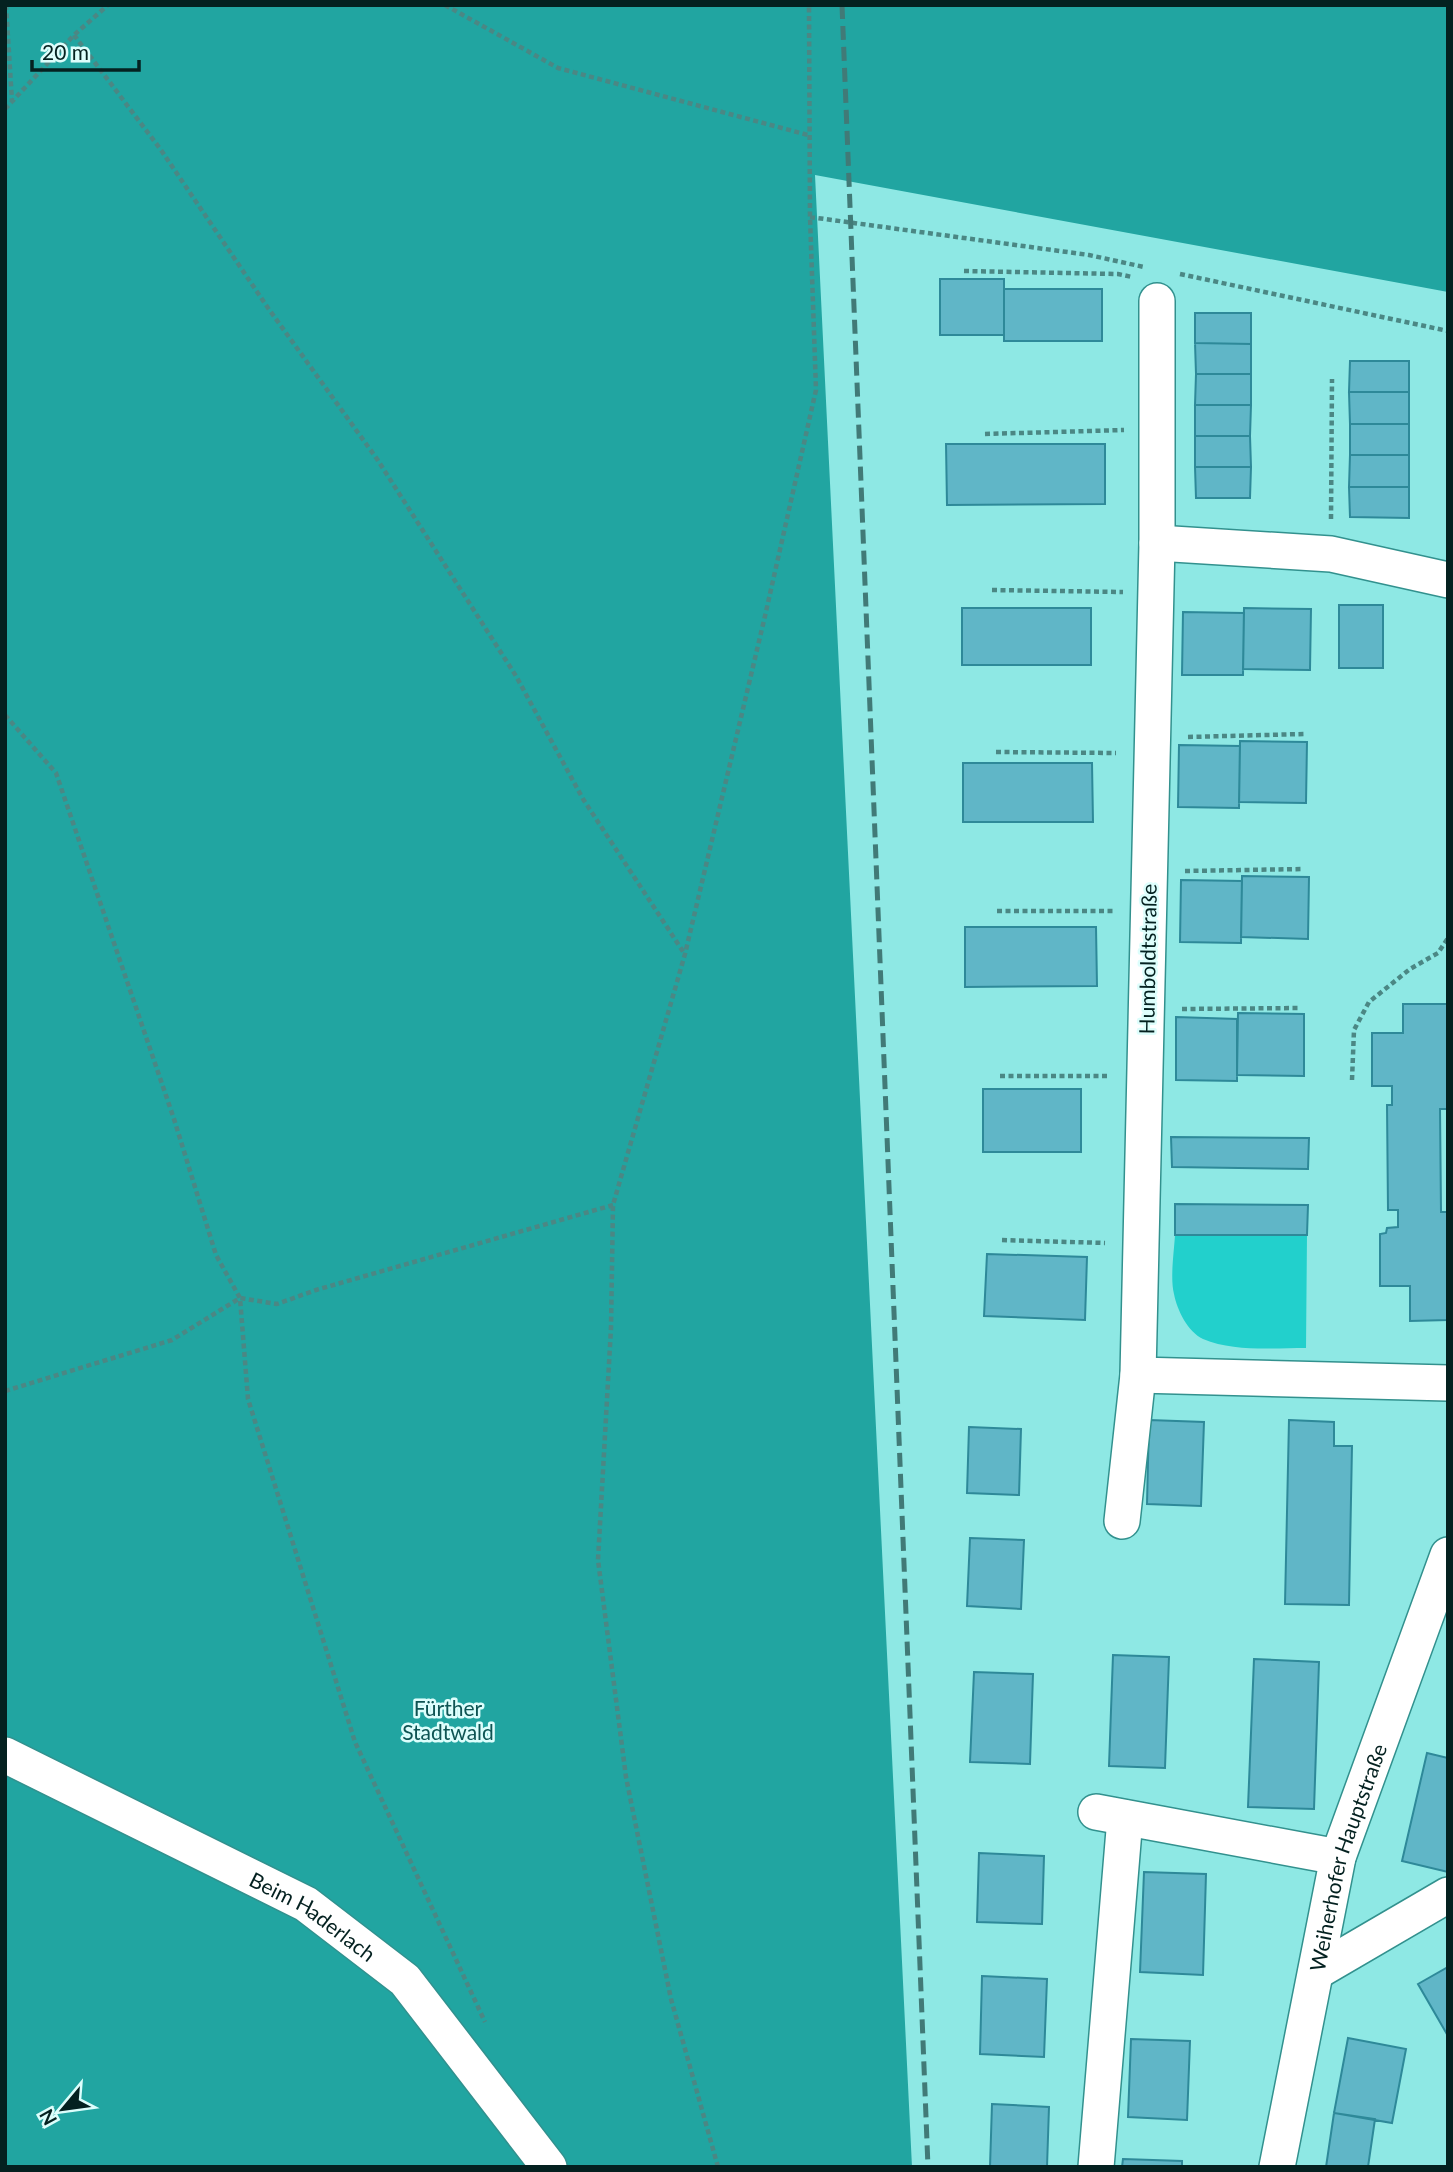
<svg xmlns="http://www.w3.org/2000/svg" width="1453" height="2172" viewBox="0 0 1453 2172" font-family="Lato,sans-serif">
	<rect width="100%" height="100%" fill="#8ee8e4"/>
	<path fill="#22d0cc" d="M1175,1235H1307L1306,1348C1273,1348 1234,1352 1203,1339C1188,1332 1177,1310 1174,1294C1170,1278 1174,1252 1175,1235Z"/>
	<path fill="#21a5a1" d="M5,5H1448V292L815,175L912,2167H5Z"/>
	<path fill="#60b6c7" stroke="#2e8999" stroke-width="2" d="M940,279H1004V335H940Z
		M1004,289H1102V341H1004Z
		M1195,313H1251V344L1195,343Z
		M1195,343L1251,344V374H1196Z
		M1350,361H1409V392H1349Z
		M1196,374H1251V405H1195Z
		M1349,392H1409V424H1350Z
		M1195,405H1251L1250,436H1195Z
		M1350,424H1409V455H1350Z
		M1195,436H1250L1251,467H1195Z
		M946,444H1105V504L947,505Z
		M1350,455H1409V487H1349Z
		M1195,467H1251L1250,498H1196Z
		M1349,487H1409V518L1350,517Z
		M1339,605H1383V668H1339Z
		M962,608H1091V665H962Z
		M1244,608L1311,609L1310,670L1243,669Z
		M1183,612L1244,613L1243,675H1182Z
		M1240,741L1307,742L1306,803L1239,802Z
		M1179,745L1240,746L1239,808L1178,807Z
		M963,763H1092L1093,822H963Z
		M1242,876L1309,877L1308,939L1241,937Z
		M1181,880L1242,881L1241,943L1180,942Z
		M965,927H1096L1097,986L965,987Z
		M1403,1004H1448V1109H1440L1441,1212H1448V1320L1410,1321V1286H1380V1234L1386,1233L1387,1228L1398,1227V1210H1388L1387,1105H1392V1086H1372V1033H1403Z
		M1238,1013L1304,1014V1076L1237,1075Z
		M1176,1017L1237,1019V1081L1176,1080Z
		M983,1089H1081V1152H983Z
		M1171,1137L1309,1138L1308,1169L1172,1167Z
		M1175,1204L1308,1205L1307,1235H1175Z
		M987,1254L1087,1257L1085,1320L984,1316Z
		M1149,1420L1204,1422L1201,1506L1147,1504Z
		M1289,1420L1334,1422V1446H1352L1349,1605L1285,1604Z
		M969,1427L1021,1429L1019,1495L967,1493Z
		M970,1538L1024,1540L1021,1609L967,1606Z
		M1113,1655L1169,1657L1165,1768L1109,1766Z
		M1254,1659L1319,1662L1314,1809L1248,1807Z
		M974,1672L1033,1674L1030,1764L970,1762Z
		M1427,1753L1448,1758V1872L1402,1861Z
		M979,1853L1044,1856L1042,1924L977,1922Z
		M1144,1872L1206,1874L1203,1975L1140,1972Z
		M1448,1967V2036L1418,1984Z
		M982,1976L1047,1979L1044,2057L980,2054Z
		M1348,2038L1406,2049L1392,2123L1334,2113Z
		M1131,2039L1190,2041L1187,2120L1128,2117Z
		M992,2104L1049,2107L1047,2167H990Z
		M1334,2113L1375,2119L1368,2167H1326Z
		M1123,2159L1182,2161V2167H1122Z"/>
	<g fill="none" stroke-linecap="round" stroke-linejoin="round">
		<g stroke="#32918e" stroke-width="38">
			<g id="minor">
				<path d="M1157,301V543L1138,1375L1448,1383"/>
				<path d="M1157,543L1331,554L1448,580"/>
				<path d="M1122,1521L1138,1375"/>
				<path id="s1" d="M5,1755L306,1904L405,1980L549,2167"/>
				<path d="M1096,1812L1338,1857"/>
				<path d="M1316,1972L1448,1895"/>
				<path d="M1096,2167L1125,1818"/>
				<path id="s2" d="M1277,2167L1338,1857L1448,1555"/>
			</g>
		</g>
		<path stroke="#4b8784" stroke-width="4.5" stroke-dasharray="5 3.5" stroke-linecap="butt" d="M6,5L12,101
			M445,5L558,68L808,135
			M74,35L161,150L268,308L377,459L516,676L583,799L684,953
			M5,109L74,35L108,5
			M810,217L1089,255L1144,267
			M964,271L1118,274L1132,277
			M1180,274L1448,331
			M985,434L1124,430
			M1331,519L1332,379
			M992,590L1123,592
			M5,715L56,773L174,1119L216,1255L240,1298L248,1399L355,1742L485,2022
			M1188,737L1304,734
			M996,752L1116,753
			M1185,871L1303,869
			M997,911H1113
			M1182,1009L1300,1008
			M1000,1076H1109
			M1352,1080L1354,1030L1369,1002L1410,969L1438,953L1448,938
			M1002,1240L1105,1243
			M5,1391L172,1340L240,1298L277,1304L316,1290L613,1205
			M718,2167L671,1999L626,1777L598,1560L611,1328L613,1205L685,954L765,616L816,390L810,217L809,5"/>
		<use href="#minor" stroke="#fff" stroke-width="35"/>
		<path stroke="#417a77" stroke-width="5" stroke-dasharray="14 7" stroke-linecap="butt" d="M842,5L928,2167"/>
	</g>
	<g text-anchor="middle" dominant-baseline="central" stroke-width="5" stroke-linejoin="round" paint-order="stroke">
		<g font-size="21" fill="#042120" stroke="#ddfefc">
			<text transform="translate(1147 959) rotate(-89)">Humboldtstraße</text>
			<text stroke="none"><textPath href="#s2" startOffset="318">Weiherhofer Hauptstraße</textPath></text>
			<text stroke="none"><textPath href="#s1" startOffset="348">Beim Haderlach</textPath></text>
		</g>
		<g font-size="21" fill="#0e5453" stroke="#ddfefc">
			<text x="448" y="1707">Fürther<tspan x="448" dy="24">Stadtwald</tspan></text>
		</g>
	</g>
	<rect width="1453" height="2172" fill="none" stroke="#042120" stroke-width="14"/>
	<g transform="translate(63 2109) rotate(241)" stroke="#ddfefc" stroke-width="5" paint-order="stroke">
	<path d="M0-5L12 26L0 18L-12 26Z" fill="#042120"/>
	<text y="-10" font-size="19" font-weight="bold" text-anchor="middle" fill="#042120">N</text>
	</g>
	<path d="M32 60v10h107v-10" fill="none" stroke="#042120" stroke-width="3.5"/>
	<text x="42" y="60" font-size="21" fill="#042120" stroke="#ddfefc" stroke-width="5" paint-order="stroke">20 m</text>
</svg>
